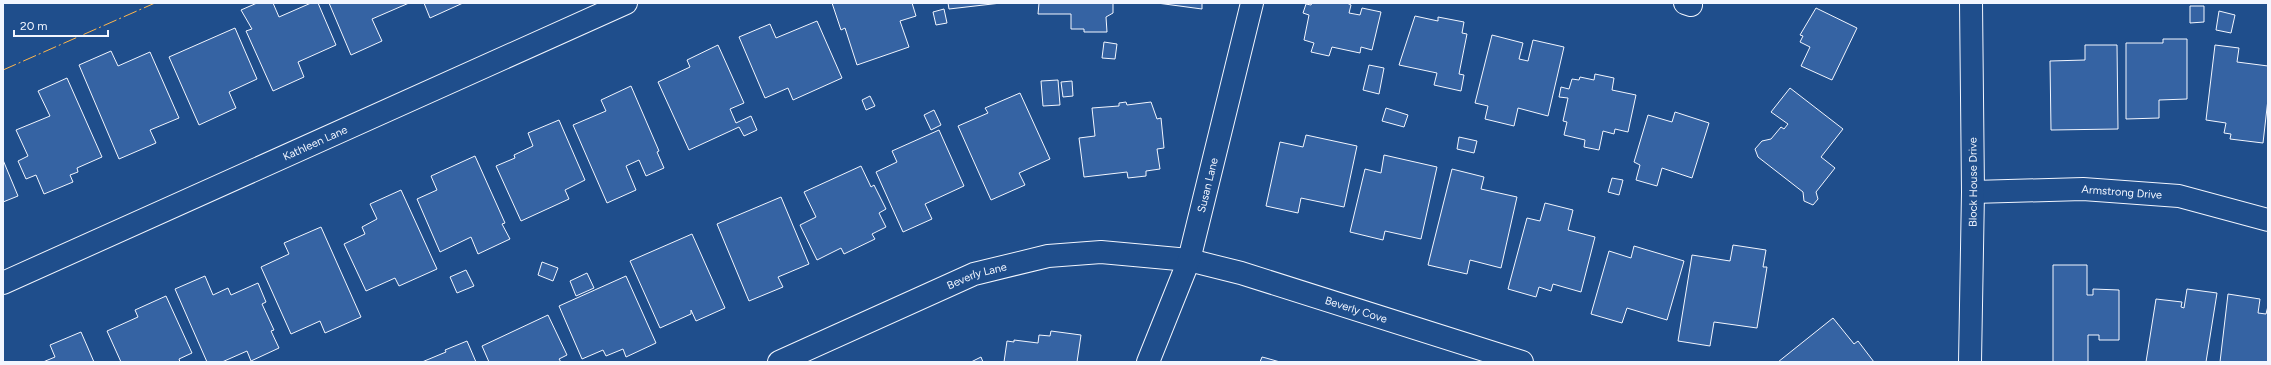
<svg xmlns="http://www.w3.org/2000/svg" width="2271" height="365" viewBox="0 0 2271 365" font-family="Figtree,sans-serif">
	<rect width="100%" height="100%" fill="#1f4e8c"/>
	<path fill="#3563a3" stroke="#f2f6ff" d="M257,3H273L279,17L311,3H318L336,45L298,62L304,77L273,91L246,31L252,29L241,10Z
		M329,3H409L372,19L382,41L351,55Z
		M424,3H463L430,18Z
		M832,3H912L916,16L900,21L909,47L857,65L845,28L841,30Z
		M948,3H1001L949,9Z
		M1039,3H1113V13L1106,17L1107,32H1084V29H1071V14H1038Z
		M1157,3H1202V9Z
		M1312,3H1347L1351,5L1349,13L1360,15L1362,8L1381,12L1372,50L1361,47L1360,53L1332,47L1329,56L1311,52L1314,43L1304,40L1309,15L1303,13L1306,4L1311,5Z
		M2190,6H2204V22L2190,23Z
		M1816,8L1857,28L1832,80L1801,66L1810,47L1800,42L1803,36L1800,35Z
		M944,9L947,23L936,25L933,12Z
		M2219,11L2235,15L2231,33L2216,30Z
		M1415,16L1438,21V17L1464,22L1462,33L1467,34L1459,74L1464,75L1461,91L1434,85L1437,73L1399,65Z
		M817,21L842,78L793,100L788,88L765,98L739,37L770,24L776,38Z
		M235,28L257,79L229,92L236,108L199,125L169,57Z
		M1492,35L1523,43L1519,59L1528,61L1533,40L1564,47L1548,116L1518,108L1514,126L1485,119L1488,106L1475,103Z
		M2163,39H2187V99L2159,100V118L2126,119V43H2163Z
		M1104,42L1117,44L1115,59L1102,58Z
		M718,45L744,103L730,109L736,123L751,116L757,130L744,136L739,127L689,150L658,82L690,67L687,60Z
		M2085,45H2117L2118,129L2051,130L2050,61L2085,60Z
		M2215,45L2239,48L2237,62L2268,66V99L2263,143L2230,139L2231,134L2224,133L2226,123L2206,120Z
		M111,51L118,66L150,52L179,118L150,130L156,143L119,159L79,65Z
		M1369,65L1384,68L1379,94L1363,90Z
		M1595,74L1614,78L1612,90L1636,95L1628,132L1615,129L1614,134L1603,131L1599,150L1584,147L1585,140L1564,135L1567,122L1563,121L1568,98L1559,97L1561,87L1569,89L1572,79L1579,80L1580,77L1594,80Z
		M67,78L102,157L77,168L78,172L70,175L73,182L44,194L36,175L26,179L18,161L28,156L16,130L50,116L38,91Z
		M1058,80L1060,105L1043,106L1041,81Z
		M1072,81L1073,96L1063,97L1061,82Z
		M631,86L659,151L657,152L664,168L646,176L639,160L626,166L636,190L607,203L573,125L606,111L601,100Z
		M1790,88L1843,129L1821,157L1835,168L1816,192L1818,199L1813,205L1804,201L1803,192L1758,157L1755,149L1762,141L1771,139L1781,127L1784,129L1788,124L1771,112Z
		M1020,93L1050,159L1019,173L1025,185L991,200L958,126L988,113L985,108Z
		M870,96L875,106L866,110L862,100Z
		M1126,102L1127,105L1151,102L1157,119L1161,118L1164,148L1157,149L1160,169L1146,171V176L1128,178L1127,172L1084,177L1079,138L1095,136L1092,108L1119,106V103Z
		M1386,108L1408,115L1404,127L1382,121Z
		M934,110L941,125L931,130L924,115Z
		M1675,112L1709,123L1692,178L1662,168L1657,186L1636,180L1640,165L1634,162L1648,115L1672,122Z
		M559,120L585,180L565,190L569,199L521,221L496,166L515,158L514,155L533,146L528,133Z
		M939,130L964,186L925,204L932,219L903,232L876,172L897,162L892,151Z
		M1306,135L1357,146L1344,207L1301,198L1298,213L1266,206L1280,142L1303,147Z
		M1459,137L1477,141L1474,153L1457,149Z
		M1384,155L1437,167L1421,239L1385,231L1383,240L1350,232L1365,169L1381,173Z
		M475,156L505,223L502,224L510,239L478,254L471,237L440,252L417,199L437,190L431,176Z
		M3,160L18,196L3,202Z
		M861,166L871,187L874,185L886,209L879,213L886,227L872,234L875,239L844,254L841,248L817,260L800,225L816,217L804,192Z
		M1452,169L1484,177L1481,189L1517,197L1501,268L1470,260L1467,274L1428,265Z
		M1612,178L1623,180L1619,195L1608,192Z
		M401,190L437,269L399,286L395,278L366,291L344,244L365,234L362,227L377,219L370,204Z
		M781,197L809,264L778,277L783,287L749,301L717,224Z
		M1545,203L1573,210L1568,230L1595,237L1581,292L1553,284L1551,291L1539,287L1536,297L1508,289L1527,218L1540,221Z
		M321,227L361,317L325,333L320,321L291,334L261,267L289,254L284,243Z
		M692,234L725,308L696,321L691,310V314L660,328L630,261Z
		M1733,245L1766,250L1763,267H1767L1757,328L1714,322L1710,346L1678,341L1692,255L1730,261Z
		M1634,246L1684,261L1667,320L1627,308L1622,323L1591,314L1609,251L1631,258Z
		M542,262L558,268L553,281L538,275Z
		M2053,265H2087V295H2093V289L2119,290V340H2099V335H2088V362H2053Z
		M466,270L474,286L457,293L450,277Z
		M587,273L594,288L576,296L570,281Z
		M205,276L213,295L228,288L231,295L258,283L266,302L262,304L274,330L271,331L279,348L251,361L247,351L222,362H207L175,289Z
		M626,276L656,343L626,357L623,349L606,356L603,350L582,359L559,306Z
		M2187,289L2217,293L2206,362H2146L2156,299L2182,302L2181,307L2184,308Z
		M2228,294L2260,299L2258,313L2266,314L2268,306V362H2220Z
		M166,296L192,353L179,359L180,362H121L107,331L138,317L135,310Z
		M548,315L567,355L559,359L561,362H489L482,346Z
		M1833,318L1854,344L1858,341L1874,362H1778Z
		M1051,331L1081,335L1077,362H1004L1007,341L1014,342V340L1038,343L1039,335L1050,336Z
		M81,332L94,362H43L55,357L50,345Z
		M467,341L476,362H422L446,352L445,350Z
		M981,357L983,362H971Z
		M1262,357L1266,358L1280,362H1260Z"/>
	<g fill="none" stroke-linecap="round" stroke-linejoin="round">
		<g stroke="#f2f6ff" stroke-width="24">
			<g id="minor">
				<path d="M1685,3L1691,5"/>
				<path id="s1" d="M1973,192L2083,189L2179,196L2268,220"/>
				<path id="s2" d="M3,283L626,3"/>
				<path id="s3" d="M779,362L974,274L1048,256L1101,252L1189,260L1241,273L1522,362"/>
				<path id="s4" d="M1148,362L1189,260L1252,3"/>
				<path id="s5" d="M1970,362L1973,192L1971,3"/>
			</g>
		</g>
		<use href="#minor" stroke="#1f4e8c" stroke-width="22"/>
		<path stroke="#ffb74d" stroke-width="1" stroke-dasharray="14 3 2 3" stroke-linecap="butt" d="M3,70L155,3"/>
	</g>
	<g text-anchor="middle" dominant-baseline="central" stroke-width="3" stroke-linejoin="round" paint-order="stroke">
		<g font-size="11" fill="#f2f6ff" stroke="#1f4e8c">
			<text stroke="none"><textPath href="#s2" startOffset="342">Kathleen Lane</textPath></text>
			<text stroke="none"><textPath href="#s5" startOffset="180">Block House Drive</textPath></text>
			<text stroke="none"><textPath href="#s4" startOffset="187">Susan Lane</textPath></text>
			<text stroke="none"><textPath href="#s1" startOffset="149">Armstrong Drive</textPath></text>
			<text stroke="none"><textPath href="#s3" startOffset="216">Beverly Lane</textPath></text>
			<text stroke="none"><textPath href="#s3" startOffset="606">Beverly Cove</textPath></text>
		</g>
	</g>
	<rect width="2271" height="365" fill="none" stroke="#f2f6ff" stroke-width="8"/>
	<path d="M14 30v6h94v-6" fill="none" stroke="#f2f6ff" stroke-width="2"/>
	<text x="20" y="30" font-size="12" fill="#f2f6ff" stroke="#1f4e8c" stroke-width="3" paint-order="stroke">20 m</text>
</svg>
